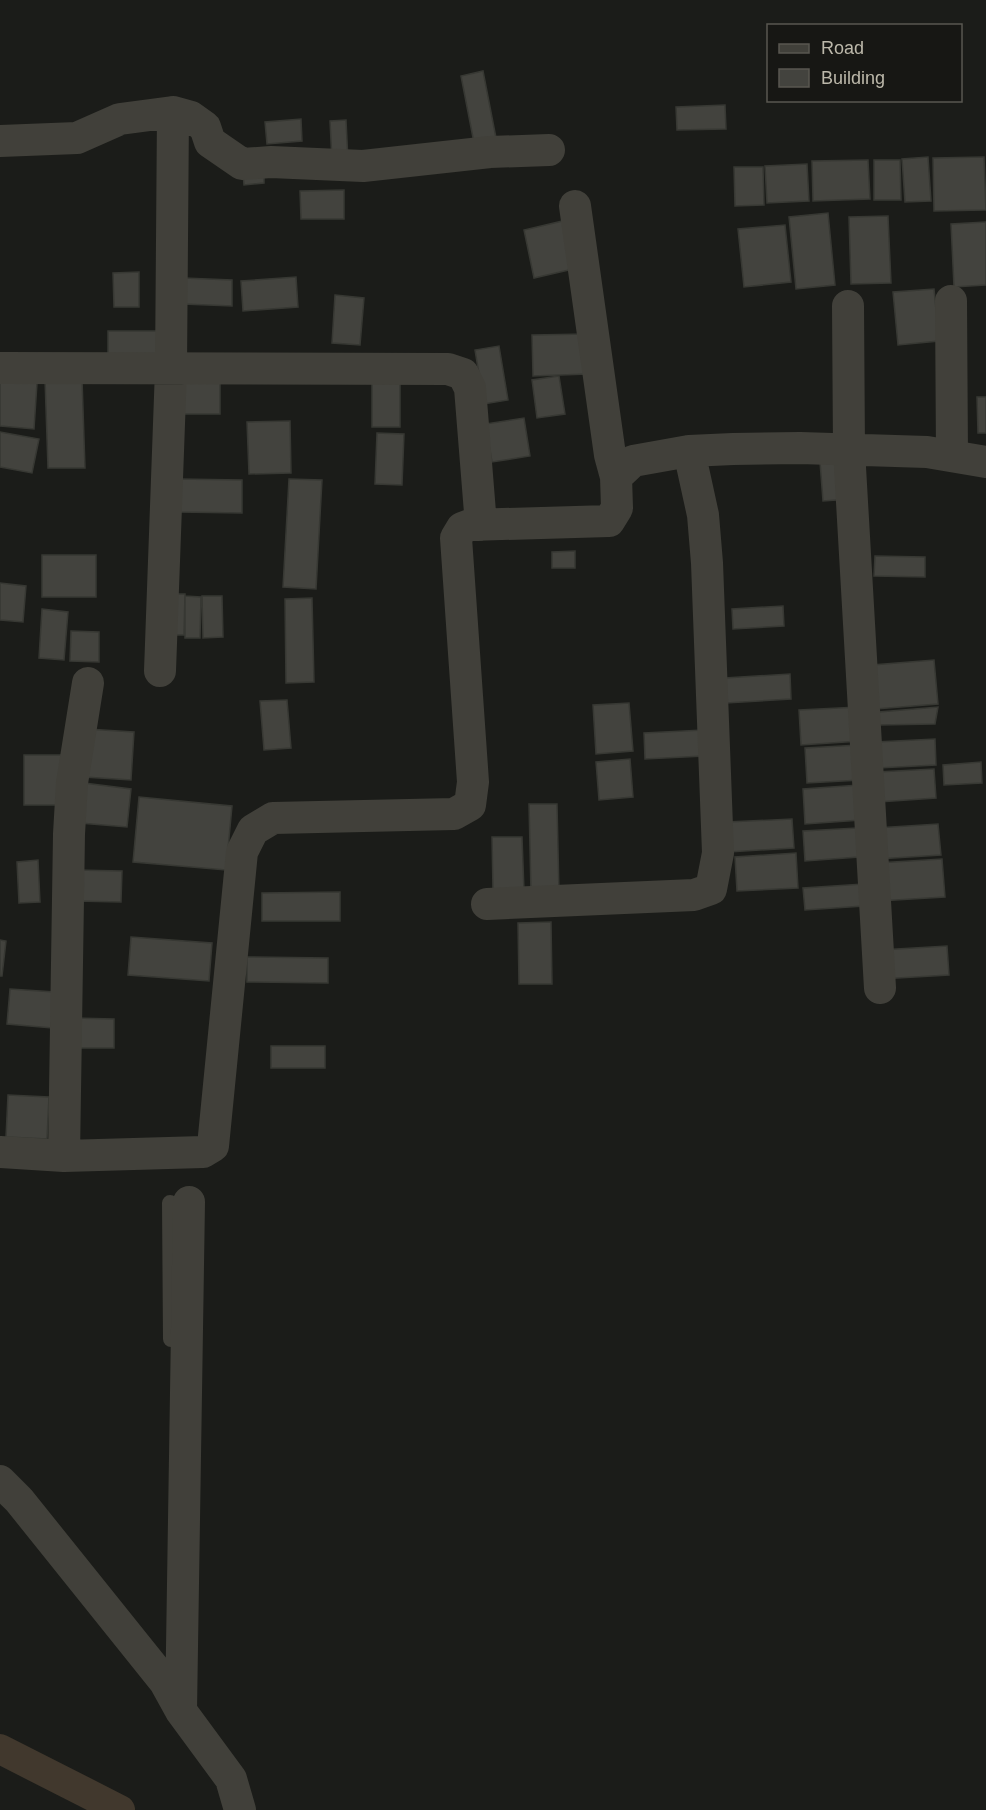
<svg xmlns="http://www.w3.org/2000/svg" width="986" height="1810" viewBox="0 0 986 1810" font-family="Arial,sans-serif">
	<rect width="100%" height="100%" fill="#1b1c19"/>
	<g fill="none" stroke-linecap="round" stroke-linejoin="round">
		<path stroke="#41382d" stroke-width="30" d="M0,1749L120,1810"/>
	</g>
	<path fill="#43433e" stroke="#373833" stroke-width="1.5" d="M483,71L497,143L475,148L461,76Z
		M725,105L726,129L677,130L676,107Z
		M301,119L302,141L267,144L265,122Z
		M346,120L348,161H332L330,121Z
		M928,157L931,201L905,202L902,159Z
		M984,157L986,210L934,211L933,158Z
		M868,160L870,199L813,201L812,161Z
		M874,160H900L901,200H874Z
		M807,164L809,201L767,203L765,166Z
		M734,167H763L764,205L735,206Z
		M264,172V183L244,185L243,173Z
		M344,190V219H301L300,191Z
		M828,213L835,285L796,289L789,217Z
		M888,216L891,283L851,284L849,217Z
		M571,219L582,267L534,278L524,230Z
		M986,222V285L954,287L951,224Z
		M785,225L791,282L744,287L738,229Z
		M139,272V307H114L113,273Z
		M296,277L298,307L243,311L241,281Z
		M184,278L232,280V306L183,304Z
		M934,289L939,341L898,345L893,292Z
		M335,295L364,298L360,345L332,343Z
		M108,331H165L166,359H108Z
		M586,334L588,374L533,376L532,335Z
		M499,346L508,400L484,404L475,350Z
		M372,375H400V427H372Z
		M183,376H220V414H184Z
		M559,376L565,414L537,418L532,380Z
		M45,379H82L85,468H48Z
		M0,381L37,383L34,429L0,426Z
		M977,397H986V433H978Z
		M524,418L530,456L492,462L485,424Z
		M290,421L291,473L249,474L247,422Z
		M0,432L39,439L32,473L0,467Z
		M377,433L404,434L402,485L375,484Z
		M849,460L851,499L823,501L820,462Z
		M179,479L242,480V513L178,512Z
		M289,479L322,480L316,589L283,587Z
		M575,551V568H552V552Z
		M42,555H96V597H42Z
		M875,556L925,557V577L874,576Z
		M0,583L26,586L23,622L0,620Z
		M165,594H185L184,635H165Z
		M185,596L201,597L200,638H185Z
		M202,596H222L223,637L203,638Z
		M312,598L314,682L286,683L285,599Z
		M783,606L784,626L733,629L732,609Z
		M42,609L68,612L64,660L39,658Z
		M71,631L99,632V662L70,661Z
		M934,660L938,704L876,709L872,665Z
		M790,674L791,699L726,703L725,678Z
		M287,700L291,748L264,750L260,701Z
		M629,703L633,751L596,754L593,705Z
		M858,707L860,741L801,745L799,710Z
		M938,707L935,724L879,725V712Z
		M87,729L134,732L131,780L84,777Z
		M703,730L704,756L645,759L644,733Z
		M935,739L936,765L878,768L876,742Z
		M859,745L861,780L807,783L805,748Z
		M24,755H70V805H24Z
		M630,759L633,797L599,800L596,762Z
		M981,762L982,783L944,785L943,765Z
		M934,769L936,798L879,802L877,772Z
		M84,783L131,789L127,827L80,823Z
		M859,785L861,820L805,824L803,789Z
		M139,797L232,806L226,870L133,862Z
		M529,804H557L559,893H531Z
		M792,819L794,848L729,852L727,822Z
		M938,824L941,855L878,859L876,828Z
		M857,828L859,857L805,861L803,831Z
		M492,837H522L524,891H493Z
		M796,853L798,888L737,891L735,857Z
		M942,859L945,897L879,901L877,863Z
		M38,860L40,902L19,903L17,862Z
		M76,870L122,871L121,902L75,901Z
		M863,884L864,906L805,910L803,888Z
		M340,892V921H262V893Z
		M551,922L552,984H519L518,923Z
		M131,937L212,943L209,981L128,975Z
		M0,940L6,941L2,976H0Z
		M947,946L949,975L881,979L880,950Z
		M247,957L328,958V983L247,982Z
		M10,989L55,992L52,1028L7,1024Z
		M74,1018L114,1019V1048H74Z
		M271,1046H325V1068H271Z
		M8,1095L49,1097L47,1139L6,1137Z"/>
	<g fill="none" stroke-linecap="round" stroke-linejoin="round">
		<path stroke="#41403a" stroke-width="16" d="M170,1203L171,1339"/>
		<path stroke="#41403a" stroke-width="32" d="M0,141L77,138L120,119L173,112L191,117L205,127L210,142L242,164L271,162L363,166L490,152L549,150
			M575,206L610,455L616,477
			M951,301L952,456
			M848,306L849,450L880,988
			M0,368L448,369L463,374L470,388L481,525
			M160,671L171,369L173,112
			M487,904L694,895L711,889L718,853L707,563L703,515L689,451
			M0,1152L64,1156L203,1152L213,1146L242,852L253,830L273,818L454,814L470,805L473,782L456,538L462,528L470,525L609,521L617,508L616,477L633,461L689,451L733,449L800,448L927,452L986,462
			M64,1156L69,834L72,783L88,683
			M0,1481L19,1500L165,1682L181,1711L231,1779L240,1810
			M181,1711L189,1202"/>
	</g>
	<rect x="767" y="24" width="195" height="78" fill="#171714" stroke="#595750" stroke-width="1.5"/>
	<rect x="779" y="44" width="30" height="9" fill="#41403a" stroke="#595750" stroke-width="1.5"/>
	<text x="821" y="54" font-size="18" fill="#bcb8aa">Road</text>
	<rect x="779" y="69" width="30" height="18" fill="#43433e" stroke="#595750" stroke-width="1.5"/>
	<text x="821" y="84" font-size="18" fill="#bcb8aa">Building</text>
</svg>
